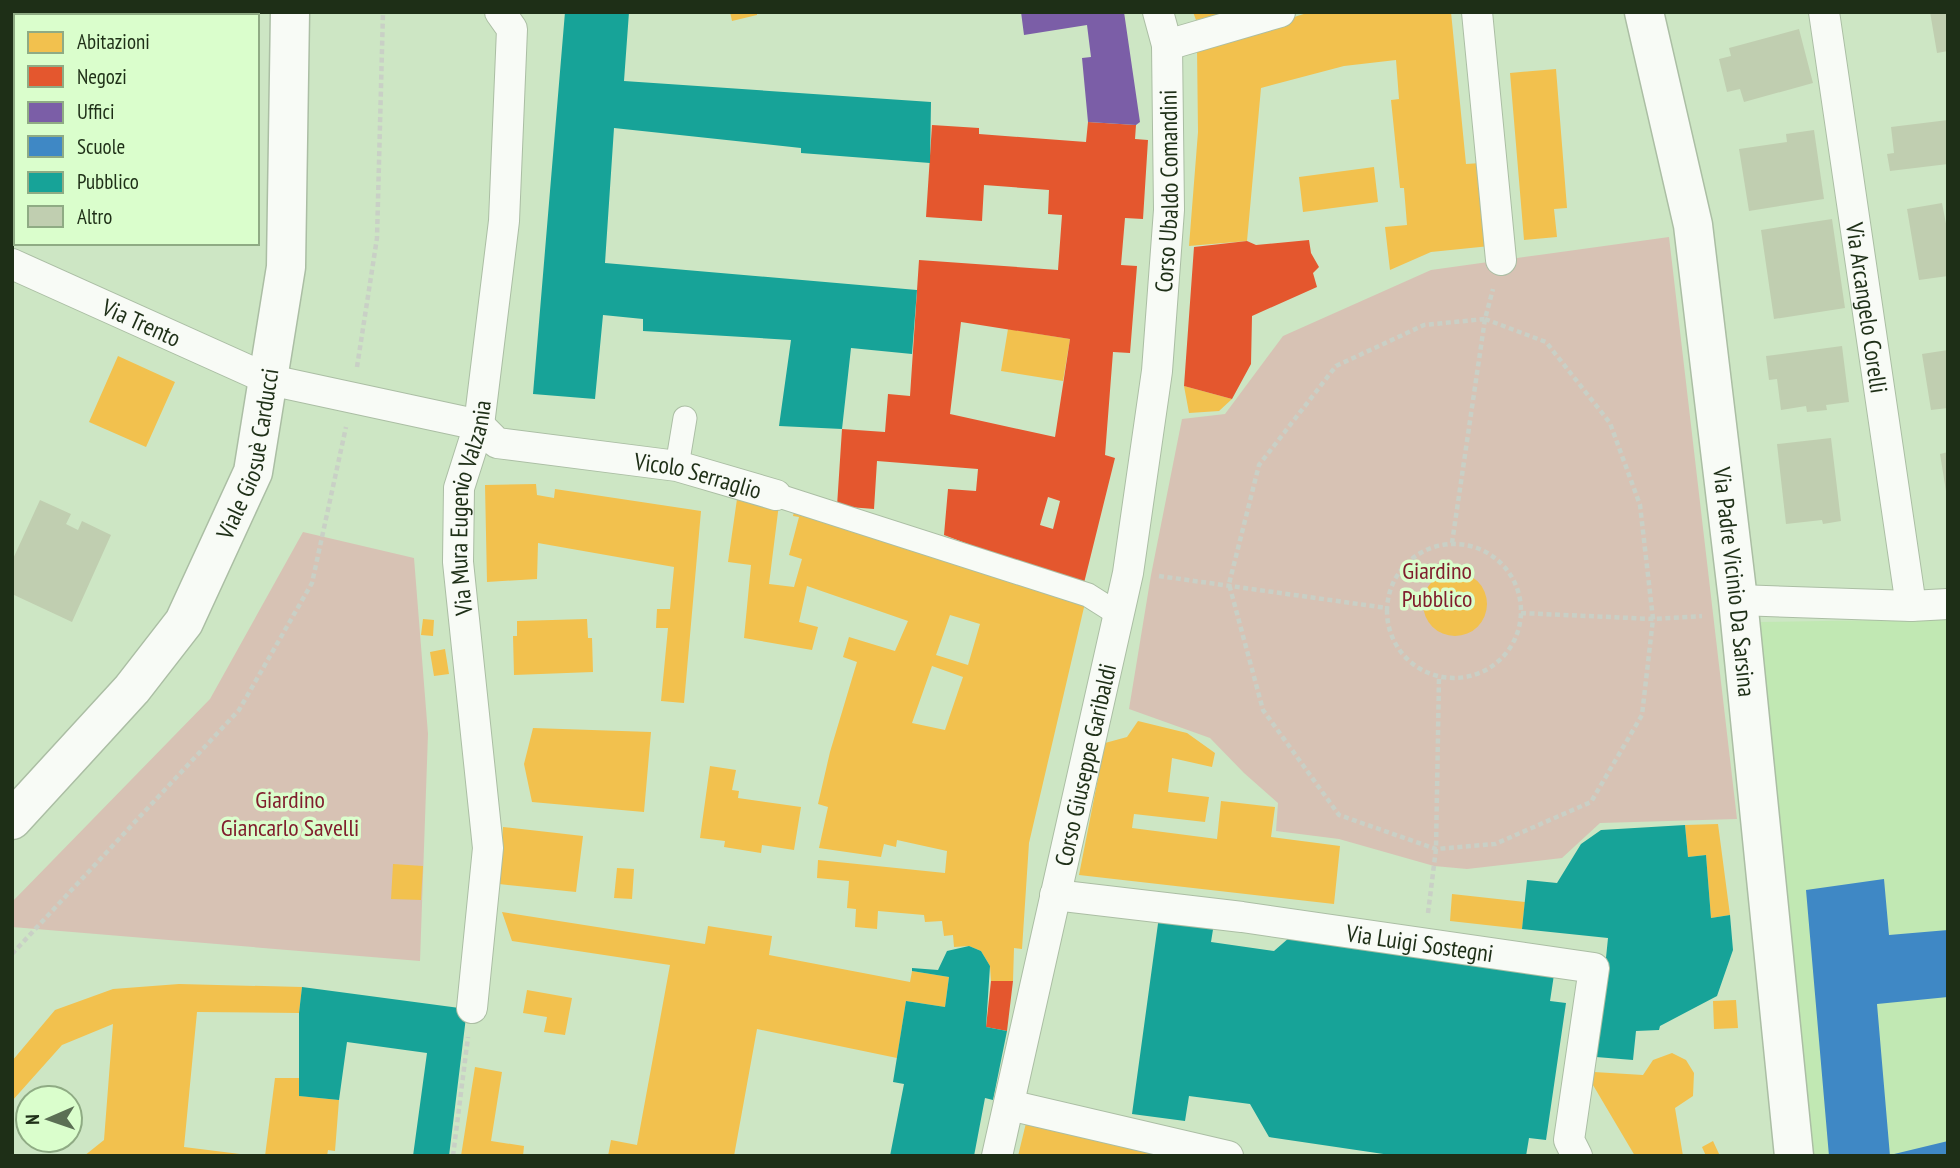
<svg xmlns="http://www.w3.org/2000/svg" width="1960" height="1168" viewBox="0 0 1960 1168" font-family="'PT Sans Narrow',sans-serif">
	<rect width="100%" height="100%" fill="#cde6c4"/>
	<path fill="#c1e8b3" d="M1948,619V1156H1810L1759,622Z"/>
	<path fill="#d7c2b4" d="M1669,237L1737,819L1600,823L1562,858L1467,869L1434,866L1339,839L1276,831L1278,803L1244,773L1210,738L1129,709L1151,575L1182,419L1225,414L1283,336L1431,270Z
		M303,532L414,558L428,734L420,961L12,927V902L210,699Z"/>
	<path fill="#f2c14e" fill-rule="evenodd" d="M730,12H757V15L732,21Z
		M1193,12H1222V13L1196,20Z
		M1310,12H1451L1466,164L1481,163L1490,246L1431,252L1390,270L1385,227L1407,225L1404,188H1400L1391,100L1399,99L1396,60L1344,66L1261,88L1247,241L1189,246L1198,132L1197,48Z
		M1556,69L1567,208L1554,209L1557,237L1524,240L1510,73Z
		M1374,167L1378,202L1303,212L1299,177Z
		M1008,329L1070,339L1063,381L1001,371Z
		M118,356L175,382L146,447L89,422Z
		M1184,386L1232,399L1219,411L1189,413Z
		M536,484L537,495L554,498L555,489L701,511L684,703L661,701L668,628H656L657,609H670L674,567L538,543L537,579L487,582L485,485Z
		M737,499L779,504L769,584L794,587L802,559L789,555L799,517L793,516L795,508L1085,603L1029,843L1022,949L1014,948L1013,981H991L990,966L981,951L969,946L954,947L953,935L944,936L942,921L925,922L924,915L878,911L877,929L855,927L856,909L847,908L849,881L817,878L818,860L945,873L947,851L897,840L896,847L884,844L881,857L819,848L828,807L818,804L830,752L857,662L843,657L849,637L895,651L908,621L807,586L799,622L818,627L812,650L744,638L751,565L728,562ZM950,615L980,624L968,665L936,655ZM932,666L963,677L945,730L912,723Z
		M1423 604a32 32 0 1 1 64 0a32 32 0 1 1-64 0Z
		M423,619L434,620L433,636L421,635Z
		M587,619L588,638H592L593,672L514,675L513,636H517V621Z
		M445,649L449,674L434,676L430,652Z
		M1138,721L1187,733L1215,753L1212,767L1172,758L1168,792L1209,797L1205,822L1134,814L1132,828L1217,839L1221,801L1275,807L1271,837L1340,846L1334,904L1079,875L1105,743L1127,737Z
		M533,728L651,732L644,812L532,802L524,764Z
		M710,766L736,770L732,790L739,791L738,798L801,807L794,850L762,845L761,853L724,847L725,841L700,838Z
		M1718,824L1730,915L1711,918L1706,855L1688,857L1685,825Z
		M503,827L583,836L576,892L499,884Z
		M393,864L423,866L421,900L391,899Z
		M617,868L634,869L632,899L614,898Z
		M1452,894L1525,902L1522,929L1450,921Z
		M502,912L705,944L708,926L772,936L769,955L910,982L912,971L949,977L945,1007L906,1001L897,1058L757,1029L734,1156H608L611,1140L637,1145L670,965L512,941Z
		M179,984L302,987L299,1013L197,1012L184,1147L257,1156H84L104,1140L113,1024L62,1045L12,1101V1061L55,1010L113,989Z
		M527,990L572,998L565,1035L544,1032L547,1017L523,1013Z
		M1736,1000L1738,1028L1714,1029L1713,1001Z
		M1672,1053L1686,1060L1694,1073L1693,1096L1675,1108L1683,1156H1635L1590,1080L1594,1072L1643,1075L1653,1060Z
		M475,1067L502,1072L491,1141L524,1146L523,1156H461Z
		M275,1078H299V1096L339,1100L335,1151L328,1150L327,1156H265Z
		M1026,1123L1158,1155V1156H1018Z
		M1713,1141L1720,1156H1706L1702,1147Z"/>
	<path fill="#e4572e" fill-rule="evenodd" d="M1088,122L1136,125L1135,139L1148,140L1143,219L1125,218L1121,265L1137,266L1130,353L1113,352L1105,455L1115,458L1083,587L944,535L948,489L976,491L978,469L877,461L874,509L837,506L842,429L885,432L888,394L910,396L919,260L1058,270L1062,215L1048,214L1049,190L984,185L982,221L926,217L932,125L979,128V134L1086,142ZM961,322L1070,339L1055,437L950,414ZM1048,497L1060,501L1053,529L1040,525Z
		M1309,240L1311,253L1319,267L1313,273L1317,287L1252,316L1251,364L1232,399L1184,386L1194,247L1247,241L1256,245Z
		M991,981H1013L1007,1031L986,1027Z"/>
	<path fill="#7b5ea7" d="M1021,12H1124L1140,122L1136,125L1088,122L1082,58L1091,57L1087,25L1024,35Z"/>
	<path fill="#3f88c5" d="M1884,879L1889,935L1948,930V997L1877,1004L1890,1156H1829L1806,890Z
		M1948,1141V1156H1890V1155Z"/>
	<path fill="#17a398" d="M565,12H629L624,81L931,102L930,163L801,153V148L614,128L605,263L917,290L912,354L851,348L842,429L779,426L791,340L643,331V319L603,315L595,399L533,394Z
		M1685,825L1688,857L1706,855L1711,918L1730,915L1733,950L1717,996L1660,1026L1659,1030L1636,1031L1633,1060L1596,1057L1608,938L1522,929L1527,880L1557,883L1581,844L1601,830Z
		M1160,909L1215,917L1211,942L1274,951L1298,930L1555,968L1550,1001L1566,1003L1546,1140L1529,1138L1526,1156H1397L1269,1137L1250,1104L1189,1096L1185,1121L1132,1114Z
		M969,946L981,951L990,966L986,1027L1007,1031L993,1100L985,1098L974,1156H890L904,1084L893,1082L906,1001L945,1007L949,977L912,971V968L938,970L947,951Z
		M302,987L467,1009L449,1156H413L427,1053L347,1042L339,1100L299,1096V1013Z"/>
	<path fill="#c0ceb0" d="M147,12H190V16H147Z
		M1930,12H1948V51L1937,53Z
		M1799,29L1813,83L1744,102L1740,89L1727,92L1719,59L1731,56L1729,48Z
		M1948,120V164L1890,171L1887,154L1894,153L1891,127Z
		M1814,130L1824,199L1749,211L1739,149L1787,142L1786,134Z
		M1942,203L1948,234V276L1919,280L1907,209Z
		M1832,219L1845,308L1774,319L1761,230Z
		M1842,346L1849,402L1826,405L1827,410L1807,412L1806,406L1781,410L1777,379L1769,380L1766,356Z
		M1948,350V408L1931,410L1922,354Z
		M1831,438L1841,521L1823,524L1822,520L1786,524L1777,444Z
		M1948,452V491H1946L1940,454Z
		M40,500L71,514L66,524L78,530L82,521L111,535L72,622L12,594V561Z"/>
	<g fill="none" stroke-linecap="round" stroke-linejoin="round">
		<g stroke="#abbea4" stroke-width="25">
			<path id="pedestrian" d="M677,466L685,418
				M776,495L1088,595L1118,614"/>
		</g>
		<g stroke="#abbea4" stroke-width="32">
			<g id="minor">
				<path d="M1477,12L1501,260"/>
				<path id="s1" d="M1824,12L1911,606"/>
				<path d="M1167,45L1280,12"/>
				<path id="s2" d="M12,264L270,380L479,425L497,443L677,466L776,495"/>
				<path d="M1738,600L1911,606L1948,604"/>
				<path id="s3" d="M1055,895L1242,917L1594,968L1569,1140L1577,1156"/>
				<path id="s4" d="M472,1008L488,848L458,562L459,488L479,425L504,221L512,29L500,12"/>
				<path d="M1009,1105L1228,1156"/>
				<path id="s5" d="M997,1156L1128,573L1157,371L1169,210L1167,45L1158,12"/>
			</g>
		</g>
		<g stroke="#abbea4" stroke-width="41">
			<g id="tertiary">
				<path id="s6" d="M1644,12L1693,225L1738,600L1794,1156"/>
				<path id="s7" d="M12,820L132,689L184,622L253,472L286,267L290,12"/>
			</g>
		</g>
		<path stroke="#c9d0c6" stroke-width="4.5" stroke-dasharray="5 3.5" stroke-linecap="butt" d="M1485,319L1546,342L1610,423L1640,505L1653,619L1642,715L1591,802L1495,844L1436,849L1339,815L1263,710L1229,584L1259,465L1336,366L1424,325Z
			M357,367L377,238L383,12
			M1452,543L1485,319L1493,289
			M1387 611a67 67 0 1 1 134 0a67 67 0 1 1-134 0Z
			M1159,576L1387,608
			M1521,613L1653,619L1702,616
			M1428,913L1436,849L1439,677
			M12,954L239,710L312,583L346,427
			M453,1156L468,1037"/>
		<use href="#pedestrian" stroke="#f8fbf6" stroke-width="23"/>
		<use href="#minor" stroke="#f8fbf6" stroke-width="30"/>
		<use href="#tertiary" stroke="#f8fbf6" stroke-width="38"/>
	</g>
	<g text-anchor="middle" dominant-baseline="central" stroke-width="7" stroke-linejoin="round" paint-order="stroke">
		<g font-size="24" fill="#1e2f17" stroke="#dafecc">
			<text stroke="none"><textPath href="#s5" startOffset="982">Corso Ubaldo Comandini</textPath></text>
			<text stroke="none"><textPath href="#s1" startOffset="299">Via Arcangelo Corelli</textPath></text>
			<text stroke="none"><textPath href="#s2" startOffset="142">Via Trento</textPath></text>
			<text stroke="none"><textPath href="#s7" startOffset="444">Viale Giosuè Carducci</textPath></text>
			<text stroke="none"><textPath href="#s2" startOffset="726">Vicolo Serraglio</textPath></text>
			<text stroke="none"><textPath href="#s4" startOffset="504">Via Mura Eugenio Valzania</textPath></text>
			<text stroke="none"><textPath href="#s6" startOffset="578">Via Padre Vicinio Da Sarsina</textPath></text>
			<text stroke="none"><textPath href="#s5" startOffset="401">Corso Giuseppe Garibaldi</textPath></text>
			<text stroke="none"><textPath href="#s3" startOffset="368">Via Luigi Sostegni</textPath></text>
		</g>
		<g font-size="24" fill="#801e2d" stroke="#dafecc">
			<text x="1437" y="570">Giardino<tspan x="1437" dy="28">Pubblico</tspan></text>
			<text x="290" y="799">Giardino<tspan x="290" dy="28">Giancarlo Savelli</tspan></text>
		</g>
	</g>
	<rect width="1960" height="1168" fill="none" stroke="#1e2f17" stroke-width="28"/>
	<rect x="14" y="14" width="245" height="231" fill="#dafecc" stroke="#8fab84" stroke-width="2"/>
	<rect x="28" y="32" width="35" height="21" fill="#f2c14e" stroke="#8fab84" stroke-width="2"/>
	<text x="77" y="49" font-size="21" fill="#1e2f17">Abitazioni</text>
	<rect x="28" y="66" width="35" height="21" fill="#e4572e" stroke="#8fab84" stroke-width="2"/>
	<text x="77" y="84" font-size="21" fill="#1e2f17">Negozi</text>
	<rect x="28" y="102" width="35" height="21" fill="#7b5ea7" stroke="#8fab84" stroke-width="2"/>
	<text x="77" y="119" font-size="21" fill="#1e2f17">Uffici</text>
	<rect x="28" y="136" width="35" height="21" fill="#3f88c5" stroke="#8fab84" stroke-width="2"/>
	<text x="77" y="154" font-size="21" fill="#1e2f17">Scuole</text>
	<rect x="28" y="172" width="35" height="21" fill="#17a398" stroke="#8fab84" stroke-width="2"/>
	<text x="77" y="189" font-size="21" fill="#1e2f17">Pubblico</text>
	<rect x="28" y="206" width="35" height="21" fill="#c0ceb0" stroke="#8fab84" stroke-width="2"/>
	<text x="77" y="224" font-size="21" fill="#1e2f17">Altro</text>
	<g transform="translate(49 1119) rotate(268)"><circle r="33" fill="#dafecc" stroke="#8fab84" stroke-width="2"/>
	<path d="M0-5L12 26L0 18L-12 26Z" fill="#5b6f54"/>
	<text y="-10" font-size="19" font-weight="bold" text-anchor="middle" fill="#1e2f17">N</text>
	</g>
</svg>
